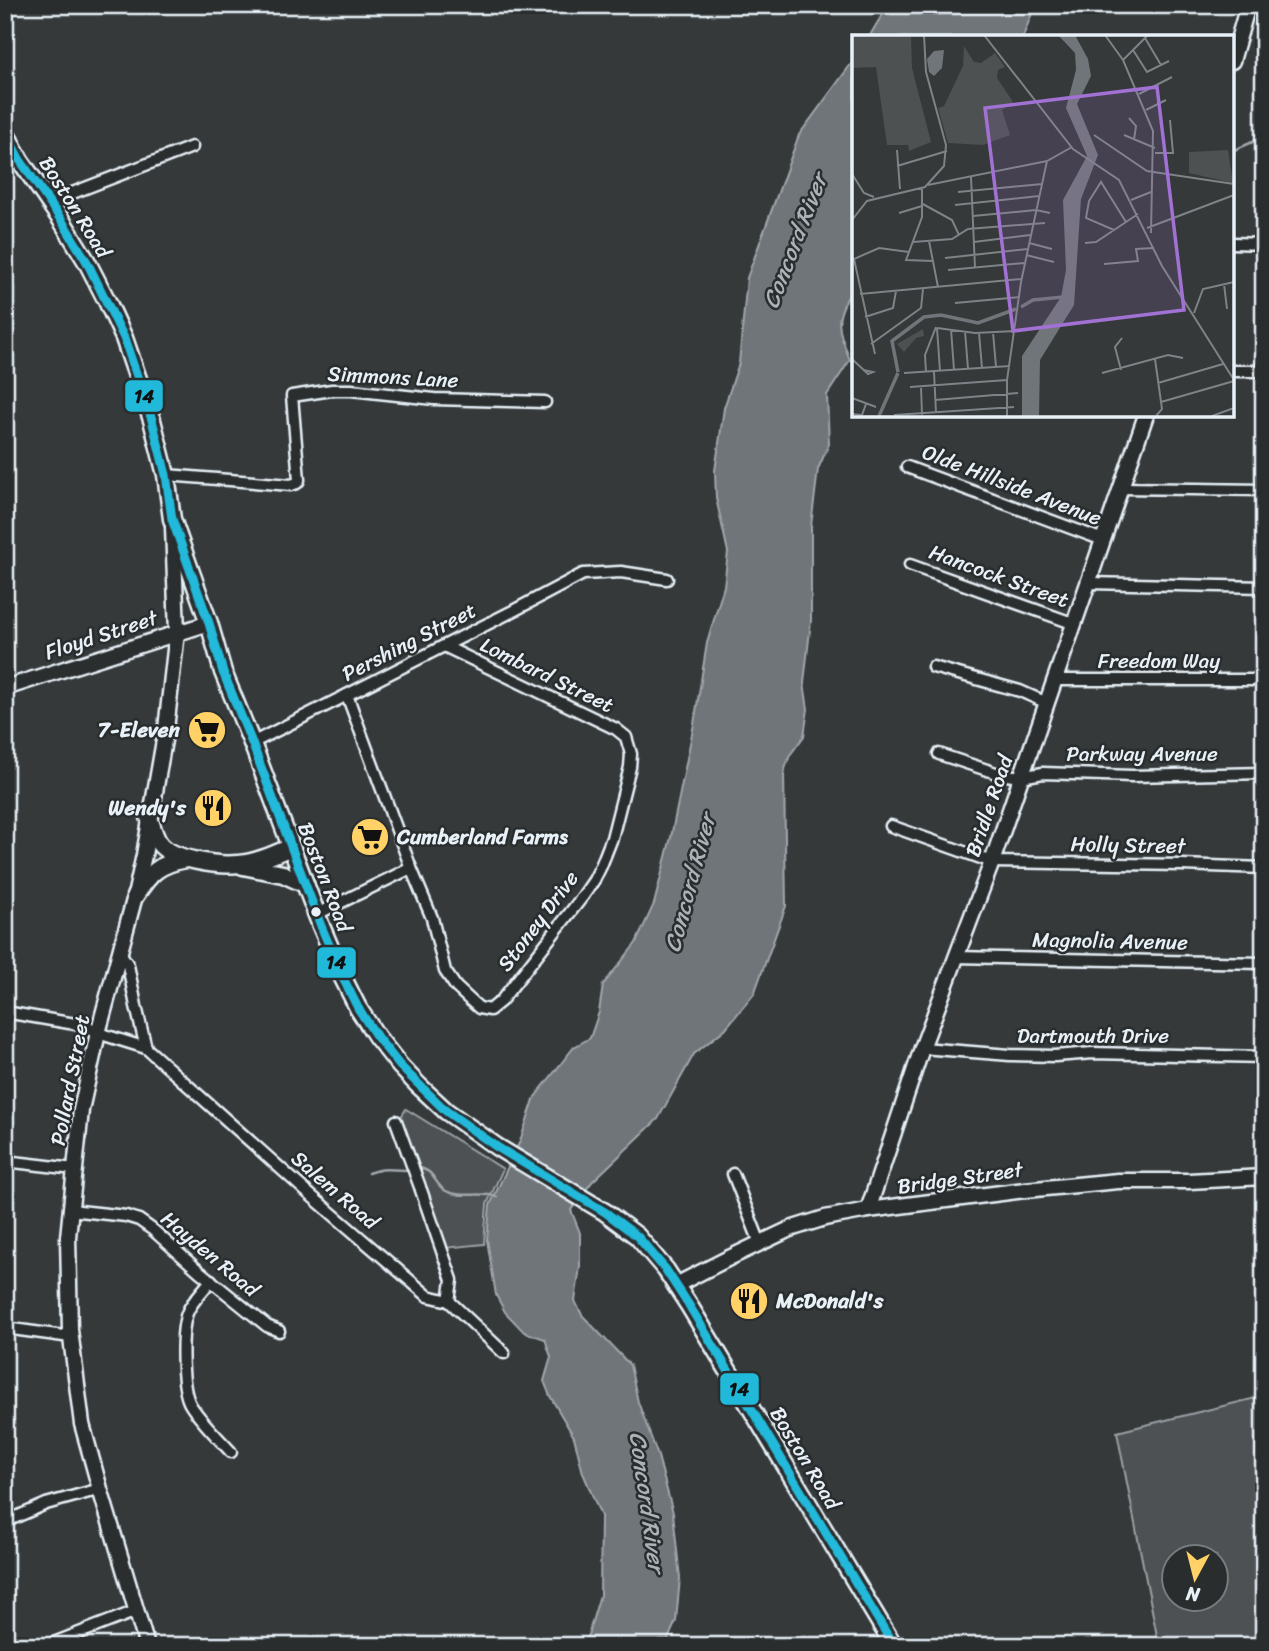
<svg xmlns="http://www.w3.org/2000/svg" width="1269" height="1651" font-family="Sriracha,sans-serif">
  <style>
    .green { fill: #4d5152; stroke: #9aa1a5; stroke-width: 2; fill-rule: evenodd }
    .water { fill: #707579; stroke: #a0a7ac; stroke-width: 2 }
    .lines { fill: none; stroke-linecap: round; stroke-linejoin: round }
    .stream { stroke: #a0a7ac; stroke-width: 2.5 }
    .street-casing { stroke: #e8f1f8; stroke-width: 15 }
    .secondary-casing { stroke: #e8f1f8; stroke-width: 19 }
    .primary-casing { stroke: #e8f1f8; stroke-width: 21 }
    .street { stroke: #2a2d2e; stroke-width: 10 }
    .secondary { stroke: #2a2d2e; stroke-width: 14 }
    .primary { stroke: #2a2d2e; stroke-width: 16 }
    .bus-1-casing { stroke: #2a2d2e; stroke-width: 14 }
    .bus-1 { stroke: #20b9da; stroke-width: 9 }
    .bus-dot { fill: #e8f1f8; stroke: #2a2d2e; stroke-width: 2.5 }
    .labels { text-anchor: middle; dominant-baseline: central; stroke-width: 5; stroke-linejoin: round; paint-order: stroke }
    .street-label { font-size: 21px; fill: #e8f1f8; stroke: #2a2d2e }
    .poi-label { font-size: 21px; font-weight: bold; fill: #e8f1f8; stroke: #2a2d2e; text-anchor: end }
    .water-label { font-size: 23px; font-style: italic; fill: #acb3b8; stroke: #2a2d2e }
    .inset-river { fill: none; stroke: #707579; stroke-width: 3.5 }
    .inset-road { fill: none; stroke: #7d8386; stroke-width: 2 }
    .view { fill: #a171d3; fill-opacity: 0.15; stroke: #a171d3; stroke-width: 3.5 }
    .inset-edge { fill: none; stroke: #e8f1f8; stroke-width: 3.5 }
    .line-badge { stroke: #2a2d2e; stroke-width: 2.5 }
    .pale-badge-label { font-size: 19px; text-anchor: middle; font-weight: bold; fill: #111 }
  </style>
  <rect width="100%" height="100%" fill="#35393a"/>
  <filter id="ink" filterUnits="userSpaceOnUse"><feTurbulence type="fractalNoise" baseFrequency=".0143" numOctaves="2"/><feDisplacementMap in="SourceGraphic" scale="14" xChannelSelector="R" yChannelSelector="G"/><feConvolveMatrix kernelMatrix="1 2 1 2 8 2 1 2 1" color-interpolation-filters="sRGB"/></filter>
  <g filter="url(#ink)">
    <g class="green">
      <polygon points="406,1109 503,1169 487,1204 484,1244 445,1248 401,1117"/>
      <path d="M1264,1396V1646H1159L1117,1432ZM1174,1556H1216V1598H1174Z"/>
    </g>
    <g class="water">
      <polygon points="888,5 1035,5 1023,37 869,37"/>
      <path d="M854,60V286C834,320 836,324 850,360L827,395L829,444L818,469L811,526V621L804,683L808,709L804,736L790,755L784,772L786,906L754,994L725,1029L694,1054L658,1119L592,1182L571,1210L580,1233V1267L575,1301L582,1315L630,1365L638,1402L658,1456L673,1513L680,1578L676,1621L665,1646H580L588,1635L600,1595L601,1516L583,1473L574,1437L550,1396L544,1381L551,1357L545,1339L524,1332L505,1312L496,1295L487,1240L490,1205L520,1141L535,1097L574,1047L590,1038L599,1012L603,985L636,943L654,904L671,837L694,724L707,643L724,586L728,552L716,498L715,471L724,408L739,363L747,278L799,135Z"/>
    </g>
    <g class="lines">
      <g class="stream">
        <polyline points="1232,151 1264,137"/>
        <path d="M420,1168C423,1169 428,1171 430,1173C436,1179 438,1187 446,1191C461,1199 481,1191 497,1197"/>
        <path d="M368,1173C384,1167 389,1170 405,1170"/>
      </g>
      <g class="street-casing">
        <g id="street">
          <polyline points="49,202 192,147"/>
          <polyline points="1232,243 1264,244"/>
          <polyline points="1232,371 1264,371"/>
          <polyline points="907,467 1103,540"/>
          <polyline points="166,475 291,485 297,483 299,480 292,396 332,390 351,390 434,399 545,402"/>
          <polyline points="1121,488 1264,490"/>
          <polyline points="910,565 1075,624"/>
          <polyline points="1089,583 1264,587"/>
          <polyline points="933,667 1020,691 1047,703"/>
          <polyline points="1055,680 1264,680"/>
          <polyline points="347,695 411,868 432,918 445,971 456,987 470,1000 479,1008 490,1010 501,1001 583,896 594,880 601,866 612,838 630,767 631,754 626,737 616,729 444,646"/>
          <polyline points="252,743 513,611 583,574 621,572 667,579"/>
          <polyline points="939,754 999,774 1021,777 1043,773 1132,776 1264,773"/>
          <polyline points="891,826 992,862 1182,865 1264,868"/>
          <polyline points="317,914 411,868"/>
          <polyline points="121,954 128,965 136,1006 146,1048"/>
          <polyline points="955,957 1264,963"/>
          <polyline points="5,1012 87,1026 98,1033 146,1048 308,1193 428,1296 449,1301 504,1353"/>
          <polyline points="922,1048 1010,1055 1055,1056 1093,1053 1264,1057"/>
          <polyline points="396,1121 420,1187"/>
          <polyline points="5,1161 74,1169"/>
          <polyline points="733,1174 760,1243"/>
          <polyline points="421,1190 452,1280 449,1301"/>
          <polyline points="70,1210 126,1216 139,1220 153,1230 199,1271 267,1326 279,1331"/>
          <path d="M211,1280C204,1290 193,1300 188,1311C180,1328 181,1384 189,1402C195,1415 220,1440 231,1452"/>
          <polyline points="5,1328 71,1337"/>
          <polyline points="5,1522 46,1504 100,1489"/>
          <polyline points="46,1646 136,1611"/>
        </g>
      </g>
      <g class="secondary-casing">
        <g id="secondary">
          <polyline points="1232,61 1248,5"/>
          <polyline points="5,688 209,623"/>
          <polyline points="868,1210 922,1048 992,862 1146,415"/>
          <polyline points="676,1285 729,1258 790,1229 825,1218 868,1210 1025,1190 1118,1181 1189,1181 1264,1177"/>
          <polyline points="147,1646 100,1489 82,1424 70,1330 68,1237 81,1110 98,1033 135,896 144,855 166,729 177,632 173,527"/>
        </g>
      </g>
      <g class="primary-casing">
        <g id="primary">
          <polyline points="5,132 20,160 62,221 87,262 107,301 124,338 152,420 166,475 172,519 209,623 223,672 252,743 321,926 343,978 358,1008 377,1037 400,1066 418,1085 446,1111 497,1147 605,1212 637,1236 666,1270 690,1307 894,1646"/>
          <path d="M149,817C152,826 154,836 159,843C171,860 219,866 238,864C256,863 275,854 291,847"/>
          <polyline points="243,866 283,874 305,884"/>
          <path d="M135,896C150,873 158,864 186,859"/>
        </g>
      </g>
      <use href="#street" class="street"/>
      <use href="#secondary" class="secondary"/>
      <use href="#primary" class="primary"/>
      <g class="bus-1-casing">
        <polyline id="bus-1" points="5,132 20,160 62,221 87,262 124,338 152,420 166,475 172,519 209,623 223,672 252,743 321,926 343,978 358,1008 377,1037 400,1066 446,1111 497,1147 605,1212 637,1236 666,1270 690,1307 894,1646"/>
      </g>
      <use href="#bus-1" class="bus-1"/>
    </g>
  </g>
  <defs>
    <g id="supermarket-disc" transform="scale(2.0125)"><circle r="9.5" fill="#ffd166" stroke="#2a2d2e"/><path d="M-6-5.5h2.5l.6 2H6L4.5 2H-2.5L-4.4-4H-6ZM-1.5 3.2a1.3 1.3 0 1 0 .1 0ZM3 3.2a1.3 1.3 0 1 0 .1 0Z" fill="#111"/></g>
    <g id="restaurant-disc" transform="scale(2.0125)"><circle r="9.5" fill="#ffd166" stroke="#2a2d2e"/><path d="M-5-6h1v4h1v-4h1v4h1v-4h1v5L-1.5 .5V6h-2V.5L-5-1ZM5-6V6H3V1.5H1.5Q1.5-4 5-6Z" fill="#111"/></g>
  </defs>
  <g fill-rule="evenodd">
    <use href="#supermarket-disc" x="207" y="730"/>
    <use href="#restaurant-disc" x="213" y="808"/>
    <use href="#supermarket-disc" x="370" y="837"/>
    <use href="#restaurant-disc" x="749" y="1301"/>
  </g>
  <circle class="bus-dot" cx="316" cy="912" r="6"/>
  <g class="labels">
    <g class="street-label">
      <text transform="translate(75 207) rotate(58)">Boston Road</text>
      <text transform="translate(393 377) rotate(3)">Simmons Lane</text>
      <text transform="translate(1012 485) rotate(21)">Olde Hillside Avenue</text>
      <text transform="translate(999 576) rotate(20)">Hancock Street</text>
      <text transform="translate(101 635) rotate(-18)">Floyd Street</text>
      <text transform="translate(409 642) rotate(-27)">Pershing Street</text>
      <text x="1159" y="661">Freedom Way</text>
      <text transform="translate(547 675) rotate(26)">Lombard Street</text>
      <text x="1142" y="754">Parkway Avenue</text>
      <text transform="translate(989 806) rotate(-71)">Bridle Road</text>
      <text transform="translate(1128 845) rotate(1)">Holly Street</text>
      <text transform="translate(325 877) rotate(69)">Boston Road</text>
      <text transform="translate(538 921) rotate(-53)">Stoney Drive</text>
      <text transform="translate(1110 941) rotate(1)">Magnolia Avenue</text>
      <text x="1093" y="1036">Dartmouth Drive</text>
      <text transform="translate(70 1080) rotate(-79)">Pollard Street</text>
      <text transform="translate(960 1178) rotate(-8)">Bridge Street</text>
      <text transform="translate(335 1190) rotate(41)">Salem Road</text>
      <text transform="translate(210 1254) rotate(40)">Hayden Road</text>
      <text transform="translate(805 1458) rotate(59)">Boston Road</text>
    </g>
    <g class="poi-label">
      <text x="180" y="730">7-Eleven</text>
      <text x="186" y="808">Wendy's</text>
      <text x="397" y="837" text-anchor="start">Cumberland Farms</text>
      <text x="776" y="1301" text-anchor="start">McDonald's</text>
    </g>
    <g class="water-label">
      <text transform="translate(795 241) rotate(-69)">Concord River</text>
      <text transform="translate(690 883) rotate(-75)">Concord River</text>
      <text transform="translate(647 1502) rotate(82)">Concord River</text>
    </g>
  </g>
  <g transform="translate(852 35)">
    <rect width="382" height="382" fill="#35393a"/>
    <path d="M143,18L153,32L146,35L145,43L161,67L150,75L156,98L113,25L129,28Z" fill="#4d5152"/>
    <path d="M376,115L381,148L337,138V117Z" fill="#4d5152"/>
    <path d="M0,0H59L60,33L79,107L57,116L56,110H35L24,32L0,33ZM112,11L148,69L158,100L131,110L96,108L86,73L92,71L111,31ZM71,294L72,301L64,303L52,317L45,309Z" fill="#4d5152"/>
    <path d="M206,0H223L236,24L239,41L225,69L246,120L229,164L222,270L188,325L187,381H170V321L209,262L214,235L211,165L235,121L214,73L224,35L223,18ZM92,15L90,33L82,41L77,37L75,24L82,16Z" fill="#707579"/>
    <path class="inset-river" d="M169,272L181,265L211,262M46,337L40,306L72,282L89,280L126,288L164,274M27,381L46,338"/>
    <path class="inset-road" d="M132,0L221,114L267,145L310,231L382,345M253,0L271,25M296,0L271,25L301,96L299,198M293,3L309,30M281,15L295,37L317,26M287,59L320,42M294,75L314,65M277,83L284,91L282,105M242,100L295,136L382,149M272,100L303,113M45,115L48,154M303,118H321L318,85M45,131L95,116M0,139L12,158L22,162M119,142L123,233M76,150L195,126L220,112M70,153V182L54,225L81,226M106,157L190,149M279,165L299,157M69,168L100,185L107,200M103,170L187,161M47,178L70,171M121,181L184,175L198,178M0,185L15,166L73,152L92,131L94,110L74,37L72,0M295,193L382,160M262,195L234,183L237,166L249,147L274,187M77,206L86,252M61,207L100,204L116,194L193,188M122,207L178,200M177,208L200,214M233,208L244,207L286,179M174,220L202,227M93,223L176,214M252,229L286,226L284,214L302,213M96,235L172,228M372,249L375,274M8,259L169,244M103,268L168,262M342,278L351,254L382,247M13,282L41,273L44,256M85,293L123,298L163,296M85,293L88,336M99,294L102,335M113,296L116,334M141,297L144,332M127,298L130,333M19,309L69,273L71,254M23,319L2,224L27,213L57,217M0,324L16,339L21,337L12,335M303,324L310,374L304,381M269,335L263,312L270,303M74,337L73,320L84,292M82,337L84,378M52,338L158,331M250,338L316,320L331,323M306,348L371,329M69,351L70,380M58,352L155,345M0,363L24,372M83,365L166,358M309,367L382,346M0,379L10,380L14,369M42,380L162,372M155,381V345L169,247L195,126M360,381L382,373"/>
    <path class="view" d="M305,52L332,275L161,296L133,73Z"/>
    <rect width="382" height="382" class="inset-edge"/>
  </g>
  <g class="line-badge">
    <rect x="124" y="379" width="40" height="34" rx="7" fill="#20b9da"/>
    <rect x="316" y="946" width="41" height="33" rx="7" fill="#20b9da"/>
    <rect x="719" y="1372" width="41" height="34" rx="7" fill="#20b9da"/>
  </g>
  <g class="pale-badge-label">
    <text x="144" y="403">14</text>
    <text x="336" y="969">14</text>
    <text x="739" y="1396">14</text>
  </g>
  <rect width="1269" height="1651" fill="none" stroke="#2a2d2e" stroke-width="28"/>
  <rect x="14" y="14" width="1241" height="1623" fill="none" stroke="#e8f1f8" stroke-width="2.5" filter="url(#ink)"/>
  <g transform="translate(1195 1578) rotate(187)"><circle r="33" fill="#2a2d2e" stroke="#767b7f" stroke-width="2"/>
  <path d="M0-5L12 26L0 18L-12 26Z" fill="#ffd166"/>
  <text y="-10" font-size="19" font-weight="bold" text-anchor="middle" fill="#e8f1f8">N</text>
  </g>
</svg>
